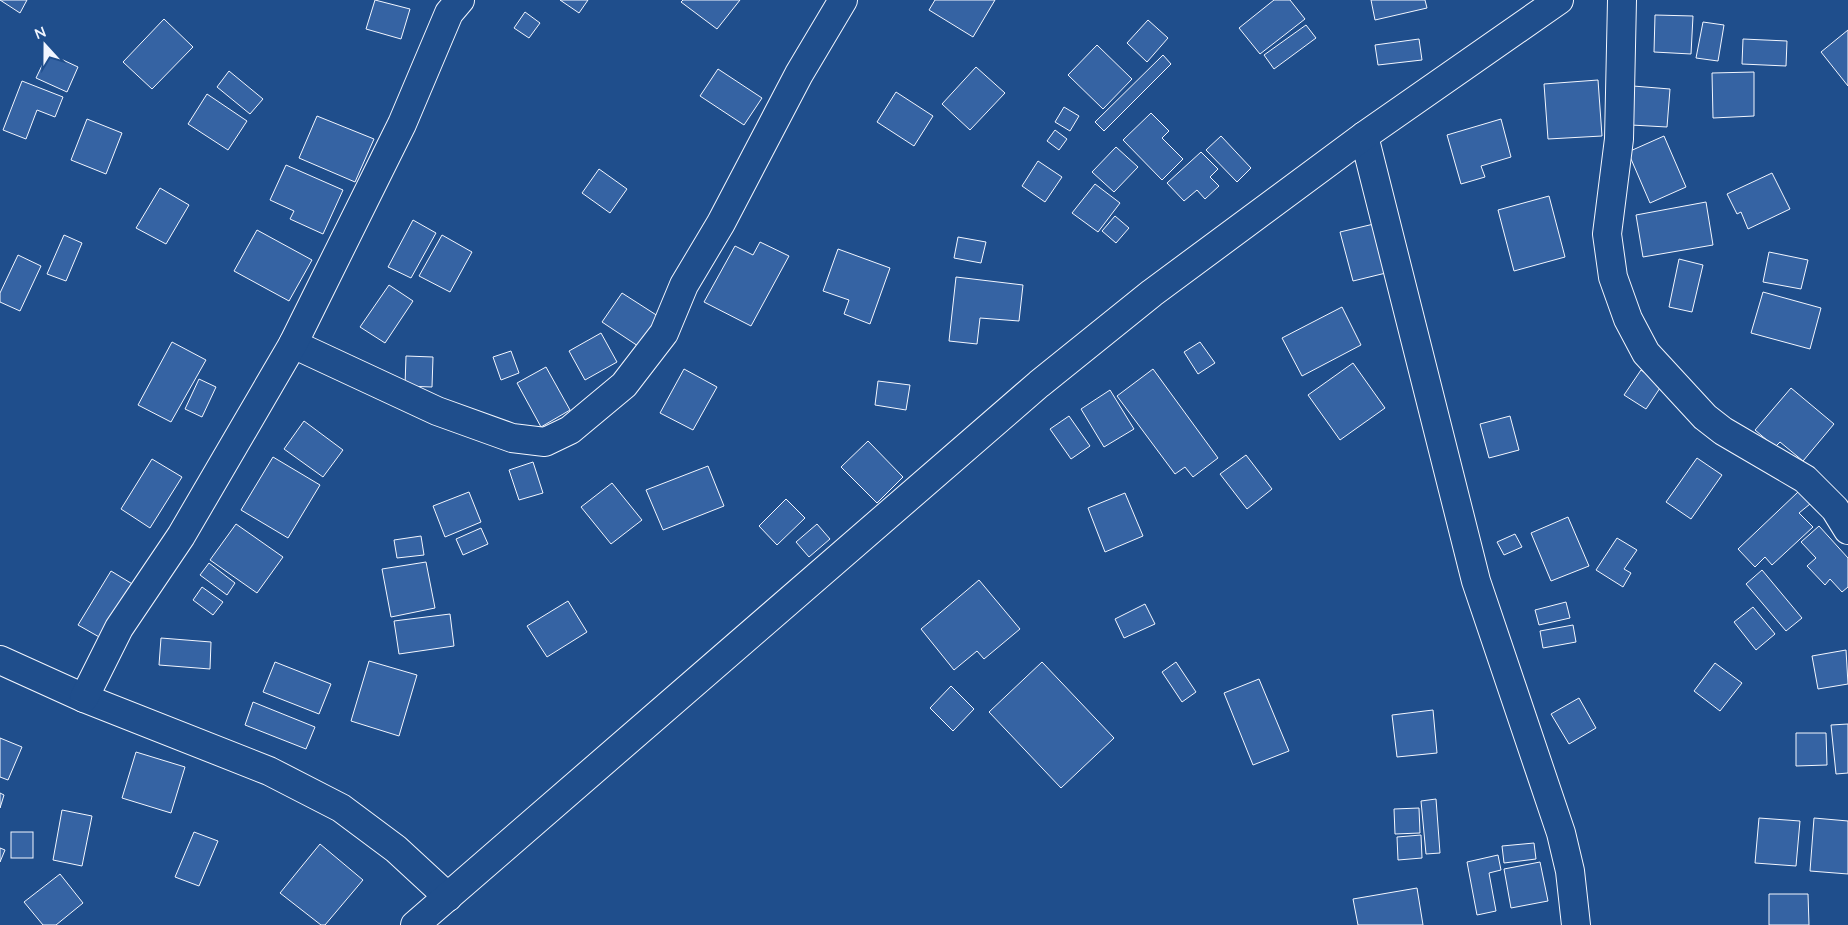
<svg xmlns="http://www.w3.org/2000/svg" width="1848" height="925" font-family="Lato,sans-serif">
  <style>
    .building { fill: #3563a3; stroke: #f2f6ff }
    .lines { fill: none; stroke-linecap: round; stroke-linejoin: round }
    .minor-casing { stroke: #f2f6ff; stroke-width: 30 }
    .minor { stroke: #1f4e8c; stroke-width: 28 }
  </style>
  <rect width="100%" height="100%" fill="#1f4e8c"/>
  <g class="building">
    <polygon points="0,0 27,0 20,13"/>
    <polygon points="375,0 410,9 401,39 366,29"/>
    <polygon points="560,0 588,0 579,13"/>
    <polygon points="683,0 740,0 717,29 681,2"/>
    <polygon points="935,0 995,0 973,37 929,10"/>
    <polygon points="1274,0 1290,0 1305,19 1260,54 1239,28"/>
    <polygon points="1371,0 1425,0 1427,8 1375,20"/>
    <polygon points="525,12 540,23 529,38 514,28"/>
    <polygon points="1655,15 1693,16 1691,54 1654,52"/>
    <polygon points="164,19 193,47 152,89 123,62"/>
    <polygon points="1148,20 1168,38 1147,62 1127,43"/>
    <polygon points="1703,22 1724,25 1718,61 1696,58"/>
    <polygon points="1306,25 1316,38 1274,69 1264,55"/>
    <polygon points="1848,30 1848,86 1821,52"/>
    <polygon points="1419,39 1422,60 1378,65 1375,45"/>
    <polygon points="1743,39 1787,41 1786,66 1742,64"/>
    <polygon points="1097,45 1132,79 1103,109 1068,75"/>
    <polygon points="48,53 78,67 67,92 36,78"/>
    <polygon points="1163,55 1171,64 1104,131 1095,122"/>
    <polygon points="976,67 1005,93 970,130 942,104"/>
    <polygon points="718,69 762,98 744,125 700,96"/>
    <polygon points="229,71 263,99 250,114 217,87"/>
    <polygon points="1754,72 1754,116 1713,118 1712,73"/>
    <polygon points="1598,80 1602,136 1548,139 1544,84"/>
    <polygon points="22,81 63,97 55,117 37,110 26,139 3,130"/>
    <polygon points="1633,86 1670,89 1667,127 1631,125"/>
    <polygon points="896,92 933,116 914,146 877,122"/>
    <polygon points="207,94 247,121 228,150 188,124"/>
    <polygon points="1064,107 1079,116 1070,131 1055,122"/>
    <polygon points="1151,113 1169,131 1162,138 1183,159 1162,180 1123,140"/>
    <polygon points="317,116 374,139 355,182 299,158"/>
    <polygon points="87,119 122,133 106,174 71,160"/>
    <polygon points="1501,119 1511,157 1481,166 1485,177 1461,184 1447,135"/>
    <polygon points="1055,130 1067,139 1059,150 1047,141"/>
    <polygon points="1221,136 1251,168 1237,182 1206,150"/>
    <polygon points="1664,136 1686,187 1650,203 1628,152"/>
    <polygon points="1116,147 1138,167 1114,192 1092,172"/>
    <polygon points="1201,152 1218,169 1210,177 1219,186 1205,199 1197,190 1184,201 1167,183"/>
    <polygon points="1038,161 1062,177 1045,202 1022,186"/>
    <polygon points="286,165 343,190 323,234 290,219 294,211 270,200"/>
    <polygon points="599,169 627,189 610,213 582,193"/>
    <polygon points="1772,173 1790,209 1748,229 1741,212 1737,214 1727,194"/>
    <polygon points="1095,184 1120,203 1098,232 1072,213"/>
    <polygon points="160,188 189,205 166,244 136,228"/>
    <polygon points="1549,196 1565,257 1514,271 1498,210"/>
    <polygon points="1706,202 1713,245 1643,257 1636,215"/>
    <polygon points="1115,216 1129,228 1116,243 1102,231"/>
    <polygon points="413,220 436,233 411,278 388,267"/>
    <polygon points="1378,223 1390,272 1353,281 1340,232"/>
    <polygon points="257,230 312,260 289,301 234,271"/>
    <polygon points="64,235 82,243 66,281 47,274"/>
    <polygon points="442,235 472,252 450,292 419,276"/>
    <polygon points="958,237 986,242 981,263 954,258"/>
    <polygon points="760,242 789,256 751,326 704,302 735,246 753,255"/>
    <polygon points="838,249 890,268 870,324 844,314 849,300 823,291"/>
    <polygon points="1769,252 1808,260 1801,289 1763,282"/>
    <polygon points="18,255 41,266 20,311 0,302 0,293"/>
    <polygon points="1679,259 1703,265 1692,312 1669,307"/>
    <polygon points="956,277 1023,285 1019,321 980,318 977,344 949,341"/>
    <polygon points="389,285 413,301 385,343 360,327"/>
    <polygon points="1763,292 1821,308 1810,349 1751,333"/>
    <polygon points="622,293 661,318 641,348 602,322"/>
    <polygon points="1342,307 1361,345 1302,376 1282,338"/>
    <polygon points="601,333 617,362 585,380 569,351"/>
    <polygon points="172,342 206,360 171,422 138,405"/>
    <polygon points="1200,342 1215,363 1198,374 1184,352"/>
    <polygon points="511,351 519,373 501,380 493,357"/>
    <polygon points="406,356 433,357 432,387 405,386"/>
    <polygon points="1353,363 1385,408 1340,440 1308,395"/>
    <polygon points="546,367 570,410 541,427 517,383"/>
    <polygon points="684,369 717,387 693,430 660,413"/>
    <polygon points="1153,369 1218,458 1193,477 1185,467 1175,474 1117,396"/>
    <polygon points="1641,370 1662,385 1646,409 1624,395"/>
    <polygon points="199,379 216,387 202,417 185,409"/>
    <polygon points="878,381 910,385 906,410 875,405"/>
    <polygon points="1791,388 1834,424 1803,461 1780,442 1775,447 1755,430"/>
    <polygon points="1110,390 1134,429 1104,447 1081,409"/>
    <polygon points="1069,416 1090,446 1071,459 1050,429"/>
    <polygon points="1510,416 1519,450 1489,458 1480,424"/>
    <polygon points="304,421 343,450 323,477 284,449"/>
    <polygon points="868,441 903,477 877,503 841,467"/>
    <polygon points="1246,455 1272,489 1247,509 1220,474"/>
    <polygon points="273,457 320,485 288,538 241,510"/>
    <polygon points="1697,458 1722,475 1691,519 1666,502"/>
    <polygon points="152,459 182,477 150,528 121,509"/>
    <polygon points="533,462 543,493 519,500 509,470"/>
    <polygon points="708,466 724,506 663,530 646,490"/>
    <polygon points="612,483 642,520 611,544 581,507"/>
    <polygon points="469,492 481,522 445,537 433,506"/>
    <polygon points="1798,492 1810,504 1799,513 1813,527 1772,565 1765,557 1755,567 1738,549"/>
    <polygon points="1125,493 1143,536 1105,552 1088,508"/>
    <polygon points="786,499 805,518 777,545 759,526"/>
    <polygon points="1568,517 1589,566 1551,581 1531,533"/>
    <polygon points="236,524 283,557 257,593 210,560"/>
    <polygon points="817,524 830,539 809,557 796,542"/>
    <polygon points="1819,526 1848,558 1848,587 1842,592 1830,579 1825,585 1807,566 1816,558 1801,542"/>
    <polygon points="481,528 488,544 463,555 456,539"/>
    <polygon points="1515,534 1522,547 1504,555 1497,542"/>
    <polygon points="421,536 424,555 397,558 394,540"/>
    <polygon points="1617,538 1637,550 1624,569 1631,573 1623,587 1596,570"/>
    <polygon points="426,562 435,608 391,617 382,569"/>
    <polygon points="209,563 235,583 227,595 200,575"/>
    <polygon points="1762,570 1802,618 1786,631 1746,584"/>
    <polygon points="111,571 134,585 101,638 78,625"/>
    <polygon points="979,580 1020,629 984,659 977,651 954,670 921,629"/>
    <polygon points="202,587 223,602 213,615 193,600"/>
    <polygon points="568,601 587,632 547,657 527,626"/>
    <polygon points="1566,602 1570,618 1539,625 1535,610"/>
    <polygon points="1145,604 1155,624 1124,638 1115,619"/>
    <polygon points="1753,607 1775,634 1756,650 1734,622"/>
    <polygon points="450,614 454,646 399,654 394,621"/>
    <polygon points="1573,625 1576,642 1543,648 1540,631"/>
    <polygon points="161,638 211,642 210,669 159,665"/>
    <polygon points="1846,650 1848,684 1818,689 1812,656"/>
    <polygon points="369,661 417,675 399,736 351,721"/>
    <polygon points="275,662 331,684 319,714 263,692"/>
    <polygon points="1042,662 1114,738 1061,788 989,712"/>
    <polygon points="1176,662 1196,692 1182,702 1162,672"/>
    <polygon points="1715,663 1742,683 1720,711 1694,691"/>
    <polygon points="1259,679 1289,751 1253,765 1224,693"/>
    <polygon points="951,686 974,709 953,731 930,708"/>
    <polygon points="1579,698 1596,728 1569,744 1551,714"/>
    <polygon points="253,702 315,727 306,749 245,725"/>
    <polygon points="1433,710 1437,753 1397,757 1392,715"/>
    <polygon points="1848,724 1848,773 1836,774 1831,725"/>
    <polygon points="1796,733 1826,733 1827,765 1796,766"/>
    <polygon points="0,738 22,747 8,780 0,777"/>
    <polygon points="136,752 185,767 171,813 122,798"/>
    <polygon points="0,793 4,795 0,808"/>
    <polygon points="1436,799 1440,853 1426,854 1421,801"/>
    <polygon points="1419,808 1420,833 1395,834 1394,809"/>
    <polygon points="62,810 92,816 82,866 53,860"/>
    <polygon points="1759,818 1800,821 1796,866 1755,863"/>
    <polygon points="1814,818 1848,821 1848,874 1810,871"/>
    <rect x="11" y="832" width="22" height="26"/>
    <polygon points="194,832 218,841 199,886 175,877"/>
    <polygon points="1421,835 1422,858 1398,860 1397,837"/>
    <polygon points="1534,843 1536,859 1504,863 1502,846"/>
    <polygon points="320,844 363,880 325,925 321,925 280,893"/>
    <polygon points="0,848 5,850 0,862"/>
    <polygon points="1498,855 1501,870 1489,873 1496,911 1477,915 1467,862"/>
    <polygon points="1540,862 1548,901 1511,908 1504,869"/>
    <polygon points="60,874 83,903 56,925 43,925 24,902"/>
    <polygon points="1417,888 1423,925 1358,925 1353,899"/>
    <polygon points="1769,894 1808,894 1809,925 1769,925"/>
  </g>
  <g class="lines">
    <g class="minor-casing">
      <g id="minor">
        <polyline points="1622,0 1619,139 1607,234 1613,277 1628,319 1646,353 1705,417 1723,431 1805,479 1835,509 1848,530"/>
        <polyline points="1364,136 1476,581 1561,833 1570,871 1576,925"/>
        <polyline points="293,344 437,411 512,438 545,442 570,430 624,385 664,333 684,285 721,223 799,74 843,0"/>
        <polyline points="0,660 84,698 269,771 341,808 396,849 448,897"/>
        <polyline points="84,698 119,628 181,536 293,344 402,124 449,13 460,0"/>
        <polyline points="415,925 1039,384 1152,293 1364,136 1559,0"/>
      </g>
    </g>
    <use href="#minor" class="minor"/>
  </g>
  <g transform="translate(45 45) rotate(339)" stroke="#1f4e8c" stroke-width="4" paint-order="stroke">
  <path d="M0-4L9 19L0 12L-9 19Z" fill="#f2f6ff"/>
  <text y="-8" font-size="14" font-weight="bold" text-anchor="middle" fill="#f2f6ff">N</text>
  </g>
</svg>
